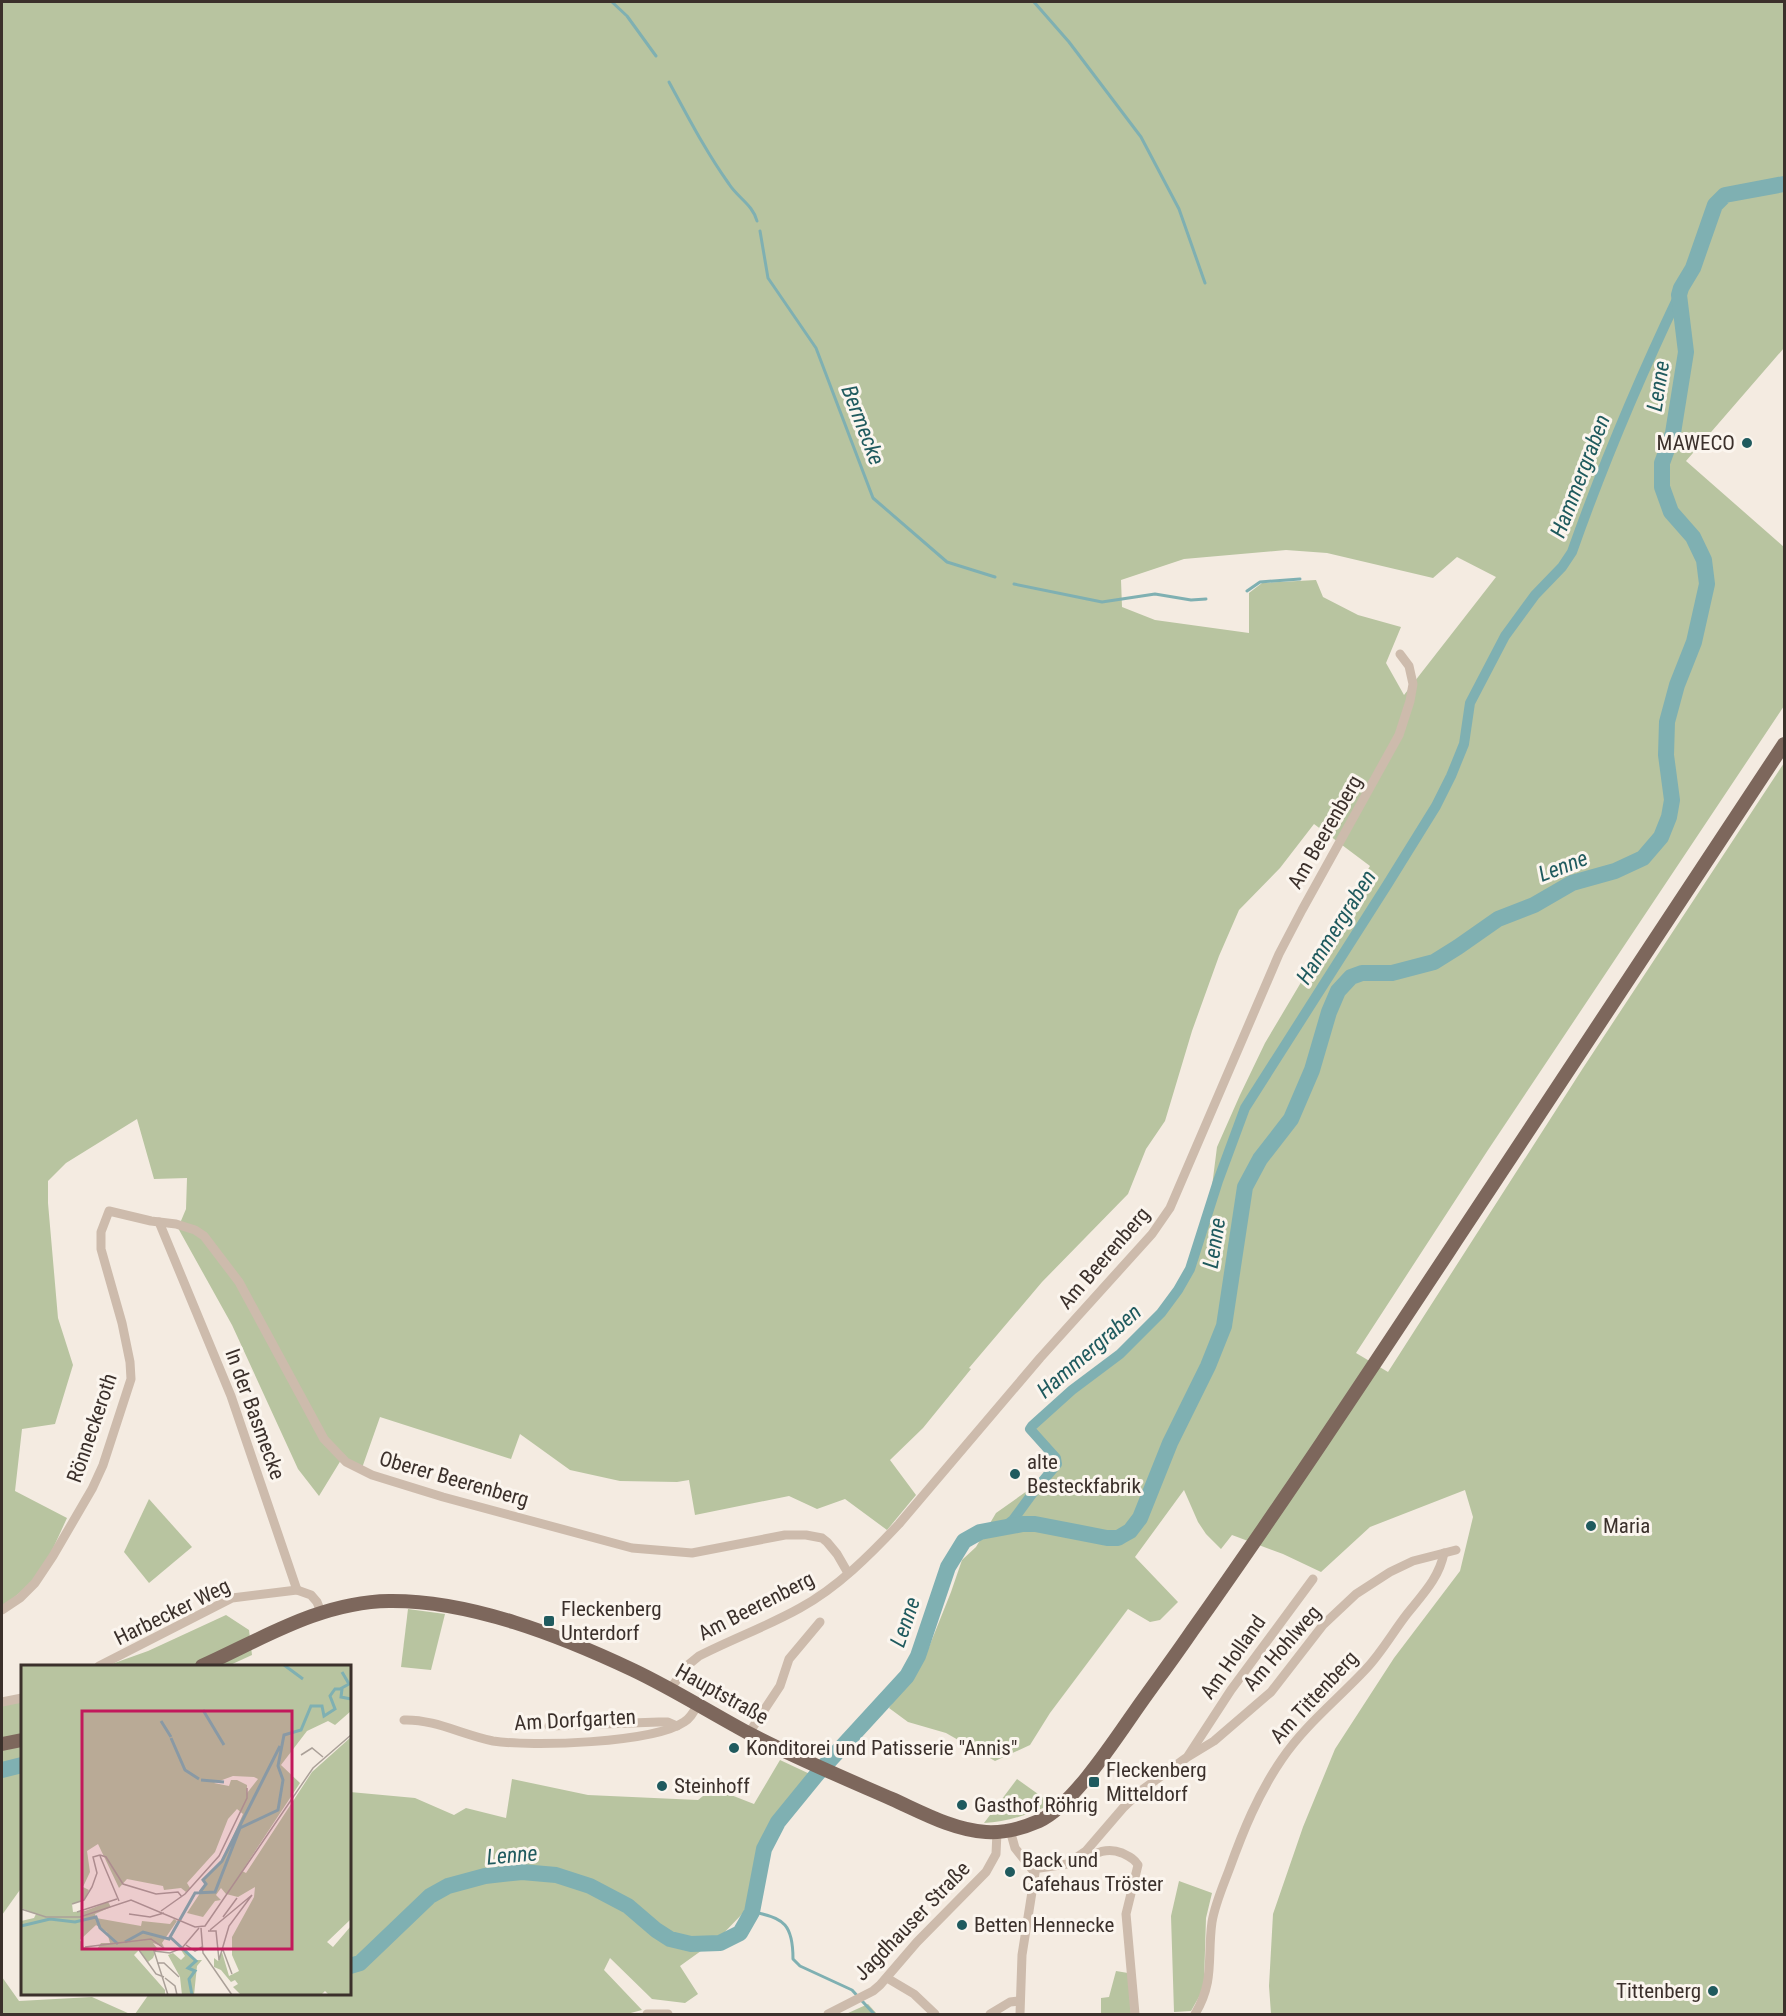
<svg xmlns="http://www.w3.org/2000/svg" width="1786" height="2016" font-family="'Roboto Condensed',sans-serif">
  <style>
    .green { fill: #b8c4a0; fill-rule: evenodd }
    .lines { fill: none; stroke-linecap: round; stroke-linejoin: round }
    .stream { stroke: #7fb0b2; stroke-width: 3 }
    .canal { stroke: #7fb0b2; stroke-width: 10 }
    .river { stroke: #7fb0b2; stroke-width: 16 }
    .minor { stroke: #cdbbac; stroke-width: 9 }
    .primary { stroke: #7d675c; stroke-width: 14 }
    .poi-dot { fill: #1f5a5e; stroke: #fbf5ee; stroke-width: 2 }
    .labels { text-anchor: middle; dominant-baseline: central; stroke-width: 6; stroke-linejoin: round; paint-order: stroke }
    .poi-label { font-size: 21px; fill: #3b302b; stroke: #fbf5ee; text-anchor: start }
    .street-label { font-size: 21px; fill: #3b302b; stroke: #fbf5ee }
    .water-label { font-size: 22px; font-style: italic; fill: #1f5a5e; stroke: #fbf5ee }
    .inset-river { fill: none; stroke: #7fb0b2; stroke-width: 3 }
    .inset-road { fill: none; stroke: #aaa098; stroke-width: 1.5 }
    .view { fill: #c2185b; fill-opacity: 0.15; stroke: #c2185b; stroke-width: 3 }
    .inset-edge { fill: none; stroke: #3b302b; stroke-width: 3 }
  </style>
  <rect width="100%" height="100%" fill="#f4ebe1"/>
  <g class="green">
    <path d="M2,2H1784V348L1686,461L1784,547V706L1488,1150L1356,1353L1388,1372L1583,1068L1784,763V2014H1271L1269,1986L1273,1914L1303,1827L1335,1749L1394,1658L1460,1571L1473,1517L1465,1490L1370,1527L1321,1572L1283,1554L1232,1535L1221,1549L1206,1534L1198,1522L1184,1490L1135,1557L1178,1602L1160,1620L1150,1622L1128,1609L1050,1713L1030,1745L995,1761L946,1733L908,1722L889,1708L929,1647L951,1592L962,1560L976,1547L996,1513L1044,1479L1056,1467V1458L1030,1429L1072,1390L1120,1354L1161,1313L1178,1290L1190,1269L1210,1202L1217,1147L1240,1095L1265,1043L1370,866L1314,824L1280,868L1239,910L1219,956L1192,1031L1165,1121L1146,1149L1128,1194L1042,1282L969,1368L971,1369L923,1428L890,1460L916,1495L887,1530L845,1499L817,1509L789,1496L695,1515L689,1480L677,1482L620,1481L570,1470L520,1434L511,1459L380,1417L362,1468L341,1460L319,1496L298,1469L232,1325L178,1228L186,1209L187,1178L154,1179L137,1119L66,1163L48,1181V1203L58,1318L73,1365L55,1424L22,1429L15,1491L67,1518L50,1555L32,1582L2,1608ZM1286,550L1327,553L1433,578L1457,557L1496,577L1404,695L1386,663L1401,627L1358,615L1323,597L1316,580L1262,583L1249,593V633L1155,620L1122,607L1121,580L1184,559Z"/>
    <polygon points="149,1499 192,1547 149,1583 124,1552"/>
    <polygon points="408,1609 445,1614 431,1670 401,1667"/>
    <polygon points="226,1615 249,1630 252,1655 228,1666 106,1666 148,1651"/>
    <polygon points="22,1696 22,1887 2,1915 2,1698"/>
    <polygon points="780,1760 812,1775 775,1817 759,1848 745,1911 719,1938 680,1966 698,1994 685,2003 652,1999 610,1958 604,1970 642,2010 627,2014 135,2014 149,1994 350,1994 350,1792 415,1798 454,1815 466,1808 506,1818 512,1779 588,1795 698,1800 713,1788 754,1804"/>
    <path d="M1017,1779L1052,1804C1030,1814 1008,1822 984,1823Z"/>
    <polygon points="1179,1881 1212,1893 1206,1918 1204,1982 1200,1995 1191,2011 1174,2012 1171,1916"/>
    <polygon points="1116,1971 1128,1973 1131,2014 1101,2014 1101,1998 1109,1997"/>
    <polygon points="2,1977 19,2001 92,1997 130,2014 2,2014"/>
    <polygon points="868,2004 877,2014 846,2014"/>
  </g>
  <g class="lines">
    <g class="stream">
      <polyline points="612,2 627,16 656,56"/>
      <polyline points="1034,2 1069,42 1141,137 1179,209 1205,283"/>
      <path d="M669,82C688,117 706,152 729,184C738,198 753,205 757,221"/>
      <polyline points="760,231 768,278 816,348 873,498 947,562 995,577"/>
      <polyline points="1014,584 1102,602 1155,594 1191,600 1206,599"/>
      <polyline points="1247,591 1260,582 1300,579"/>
      <path d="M752,1912C785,1917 793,1926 793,1959L800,1966L852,1990L874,2014"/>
    </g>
    <path class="canal" d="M1003,1528L1013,1520L1032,1494L1057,1464L1056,1458L1030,1429L1032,1426L1072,1390L1120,1354L1161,1313L1178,1290L1190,1269L1218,1181L1245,1108L1387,885L1436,806L1451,776L1464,744L1470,703L1505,636L1535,595L1562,567L1572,552C1603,464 1639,379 1679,295"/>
    <g class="river">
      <polyline points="2,1770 22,1765"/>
      <polyline points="350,1966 360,1963 430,1896 448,1886 485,1876 522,1872 556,1875 590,1886 628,1906 656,1930 670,1939 691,1944 720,1943 740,1933 752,1912 764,1849 778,1822 818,1773 907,1676 918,1656 948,1567 964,1541 980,1532 1023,1524 1035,1524 1107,1538 1118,1538 1123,1535 1130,1531 1140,1518 1170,1443 1208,1366 1224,1326 1245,1187 1260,1159 1291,1119 1312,1070 1329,1012 1338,991 1351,977 1362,973 1392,973 1434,962 1458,947 1498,919 1534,905 1572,883 1615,871 1643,858 1661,837 1669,817 1672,800 1666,755 1667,722 1677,685 1694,642 1707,584 1704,560 1693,537 1671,512 1662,487 1662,463 1673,433 1686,352 1679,295 1681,288 1693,268 1715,205 1725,195 1784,184"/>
    </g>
    <g class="minor">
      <polyline points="159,1222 231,1396 297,1590"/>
      <polyline points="2,1610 20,1598 35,1583 53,1556 92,1489 103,1465 131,1379 130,1362 122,1323 101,1249 101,1232 109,1211 151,1221 176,1224 195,1230 204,1236 239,1282 324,1439 346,1462 372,1475 443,1497 632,1548 692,1553 785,1535 806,1535 822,1538 827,1542 837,1554 848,1573"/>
      <polyline points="99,1666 232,1598 297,1590 311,1595 317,1602 321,1612"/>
      <path d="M670,1689L688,1665L699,1656C732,1639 768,1626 800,1608C837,1588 870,1555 899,1524L1040,1358L1152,1234L1170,1208L1279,954L1302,910L1399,735L1410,701L1413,684L1409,666L1400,654"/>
      <polyline points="2,1702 22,1698"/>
      <path d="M404,1720C434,1719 463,1735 493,1741C531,1747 653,1743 684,1722C691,1718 694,1711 698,1704"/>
      <polyline points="549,1726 659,1722 668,1722 677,1726"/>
      <polyline points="749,1733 780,1686 789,1659 820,1622"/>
      <polyline points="1188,1756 1231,1690 1313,1579"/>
      <polyline points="1010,1830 1015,1848 1035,1873 1022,1955 1020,2014"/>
      <path d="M1075,1865C1091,1857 1103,1845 1122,1853C1128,1856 1134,1858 1138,1865L1126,1914L1135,2014"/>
      <polyline points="1033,1869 1067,1864 1086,1851 1123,1808 1142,1790 1186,1758 1214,1741 1271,1692 1323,1625 1356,1594 1390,1572 1413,1561 1456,1550"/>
      <polyline points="887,1978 914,1994 935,2014"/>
      <polyline points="647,2014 668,2014"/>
      <polyline points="828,2014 873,1991 880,1985 917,1942 986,1872 996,1854 997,1832"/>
      <polyline points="990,2014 1010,2002 1019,2001"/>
      <path d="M1195,2014C1215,1981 1207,1958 1212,1922C1215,1904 1223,1886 1229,1870C1243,1831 1258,1794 1282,1759C1305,1725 1338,1699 1366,1669C1382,1652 1393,1632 1407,1614C1423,1594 1439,1578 1444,1553"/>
    </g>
    <g class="primary">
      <path d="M202,1666C262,1639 320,1602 389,1601C470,1600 561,1636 633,1670C673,1689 711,1713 750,1734C796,1758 844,1778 892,1799C921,1812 953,1830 986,1832C1004,1833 1023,1828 1039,1821C1073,1806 1118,1735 1140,1704C1157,1680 1175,1656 1192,1631C1297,1483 1396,1331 1496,1180C1593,1034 1688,889 1784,744"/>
      <polyline points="2,1744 22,1740"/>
    </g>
  </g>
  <g class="poi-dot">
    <circle cx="1747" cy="443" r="6"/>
    <circle cx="1015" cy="1474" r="6"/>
    <circle cx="1591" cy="1526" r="6"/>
    <rect x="543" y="1615" width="12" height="12" rx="3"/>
    <circle cx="734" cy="1748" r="6"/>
    <rect x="1088" y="1776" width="12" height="12" rx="3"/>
    <circle cx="662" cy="1786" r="6"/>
    <circle cx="962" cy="1805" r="6"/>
    <circle cx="1010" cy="1872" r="6"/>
    <circle cx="962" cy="1925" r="6"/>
    <circle cx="1713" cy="1991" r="6"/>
  </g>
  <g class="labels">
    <g class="poi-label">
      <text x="1735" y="443" text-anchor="end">MAWECO</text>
      <text x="1027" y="1462">alte<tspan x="1027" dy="24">Besteckfabrik</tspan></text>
      <text x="1603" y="1526">Maria</text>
      <text x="561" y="1609">Fleckenberg<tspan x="561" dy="24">Unterdorf</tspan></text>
      <text x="746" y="1748">Konditorei und Patisserie "Annis"</text>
      <text x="1106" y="1770">Fleckenberg<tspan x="1106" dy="24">Mitteldorf</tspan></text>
      <text x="674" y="1786">Steinhoff</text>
      <text x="974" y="1805">Gasthof Röhrig</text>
      <text x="1022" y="1860">Back und<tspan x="1022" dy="24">Cafehaus Tröster</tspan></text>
      <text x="974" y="1925">Betten Hennecke</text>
      <text x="1701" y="1991" text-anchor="end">Tittenberg</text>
    </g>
    <g class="street-label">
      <text transform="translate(1325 832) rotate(-60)">Am Beerenberg</text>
      <text transform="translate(1104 1258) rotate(-49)">Am Beerenberg</text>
      <text transform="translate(255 1414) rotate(70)">In der Basmecke</text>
      <text transform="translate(92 1428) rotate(-71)">Rönneckeroth</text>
      <text transform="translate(454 1479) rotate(16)">Oberer Beerenberg</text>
      <text transform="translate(756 1606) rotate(-27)">Am Beerenberg</text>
      <text transform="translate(172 1612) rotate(-26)">Harbecker Weg</text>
      <text transform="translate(1282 1648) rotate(-49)">Am Hohlweg</text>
      <text transform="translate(1233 1657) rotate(-55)">Am Holland</text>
      <text transform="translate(722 1694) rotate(29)">Hauptstraße</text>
      <text transform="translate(1314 1697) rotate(-47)">Am Tittenberg</text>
      <text transform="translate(575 1720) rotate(-3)">Am Dorfgarten</text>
      <text transform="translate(912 1921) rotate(-46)">Jagdhauser Straße</text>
    </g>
    <g class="water-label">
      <text transform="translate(1658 386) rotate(-81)">Lenne</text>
      <text transform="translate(863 425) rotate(69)">Bermecke</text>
      <text transform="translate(1580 476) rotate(-69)">Hammergraben</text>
      <text transform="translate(1563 866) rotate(-21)">Lenne</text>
      <text transform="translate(1336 927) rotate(-58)">Hammergraben</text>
      <text transform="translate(1214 1243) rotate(-81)">Lenne</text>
      <text transform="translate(1089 1351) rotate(-41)">Hammergraben</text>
      <text transform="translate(905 1622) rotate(-71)">Lenne</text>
      <text transform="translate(512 1855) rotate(-5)">Lenne</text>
    </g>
  </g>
  <g transform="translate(21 1665)">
    <rect width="330" height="330" fill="#f4ebe1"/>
    <path d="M0,0H330V46L314,60L307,56L286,66L260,100L279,118L221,206L225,208L291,107L330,72V254L306,277L312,282L330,261V330H308L304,326L300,330H220L212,322L217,319L214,315L210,317L200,305L193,302V293L197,296L201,287L208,311L218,306L211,290V272L233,232L234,222L217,232L205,229L200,223L195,230L200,235L194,236L182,252L166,248L185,219L182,215L201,196L222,149L216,144L207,154L194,187L166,218L169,223L165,227L160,223L143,225L142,221L106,214L98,223L77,179L66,186L69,207L62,222L68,225L63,235L51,239L52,247L64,246L87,237L90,242L74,249L75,253L120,261L121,256L149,259L153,254L156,256L141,278L143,282L132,278L136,283L132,293L127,297L118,285L113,290L144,325V330H0V256L13,253L15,249L0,243ZM212,111L233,112L237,114L226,128V120L216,115H210L208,121L193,118ZM75,260L86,267L89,278H80L76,284L63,282L59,275ZM163,283L174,295H181L176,301L173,330H161L159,312L147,290L152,288L160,295L164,291L160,285Z" fill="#b8c4a0" fill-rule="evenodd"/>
    <path class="inset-river" d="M263,0L282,14M319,24L328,19L321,7M182,45L203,80M140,56L150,72M150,73L164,105L178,114M180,115L203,117M179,227L185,219L182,215L201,196L259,81M0,261L29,254L54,257L75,252L79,263L97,279M149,272L175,296L167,303L174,306L168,314L171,330M104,277L122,267L148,274L174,228L194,227L219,163L257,145L262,115L257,101L263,70L280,65L290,41H301L303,51L314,44L309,31L314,24H321L320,32L330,34"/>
    <path class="inset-road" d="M280,90L291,83L302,92M79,190L85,192L102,219L135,229L157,227L161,232M79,191L98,236M51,239L63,235L71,222L76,208L72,192L79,190M0,244L25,252H59L110,235L174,262L184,261L292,103L330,70M140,246L164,229L198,191L226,133V123M56,247L96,234M108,249L129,252L143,248M202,252L216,233M180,263L182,288L211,330M189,265L231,230M187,266H195L198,295L208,261L231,230M165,280L174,286L181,282M64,282L130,274L144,284M118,285L135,309L143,312M202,285L211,309M136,298H143L158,312M144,313L154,321L156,330M147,330L133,286L149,288L161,283L178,263"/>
    <path class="view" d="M61,46H271V284H61Z"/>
    <rect width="330" height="330" class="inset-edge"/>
  </g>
  <rect width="1786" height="2016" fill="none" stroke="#3b302b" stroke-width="6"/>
</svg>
